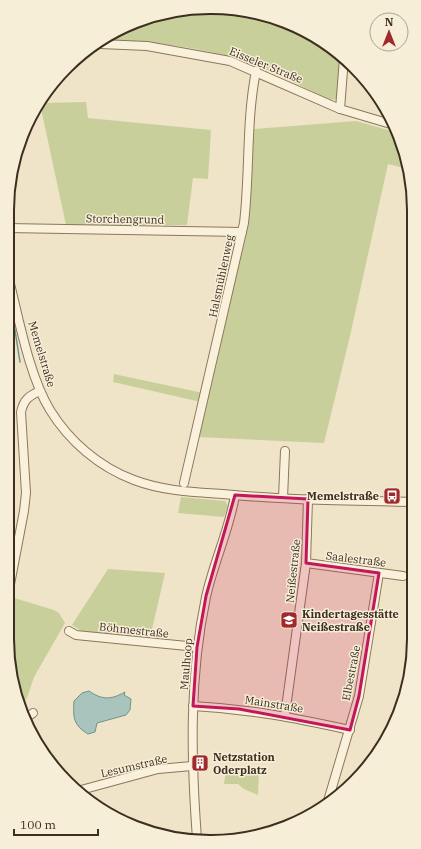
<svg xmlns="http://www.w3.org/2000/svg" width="421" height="849" font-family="'IBM Plex Serif',serif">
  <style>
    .green { fill: #c9cf9b }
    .water { fill: #a9c4bc; stroke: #6f938a }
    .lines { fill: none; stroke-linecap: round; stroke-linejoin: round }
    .stream { stroke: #6f938a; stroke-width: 1.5 }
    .minor-casing { stroke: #8d765c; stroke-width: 10 }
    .minor { stroke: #faf1dc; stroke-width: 8 }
    .marked { fill: #c2185b; fill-opacity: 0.2; stroke: #c2185b; stroke-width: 3; stroke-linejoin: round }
    .labels { text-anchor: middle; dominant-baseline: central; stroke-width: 3; stroke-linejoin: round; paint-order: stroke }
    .street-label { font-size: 11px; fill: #3d2e20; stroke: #f7eed8 }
    .poi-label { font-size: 11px; font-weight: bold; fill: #3d2e20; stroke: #f7eed8; text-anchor: start }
    .rim { fill: none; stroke: #3d2e20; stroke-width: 2 }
  </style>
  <rect width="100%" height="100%" fill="#f0e4c8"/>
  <g class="green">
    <path d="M224,7C265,18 310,24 340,55L337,99L330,100C302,87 272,70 243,61C200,47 152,41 107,40L145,18Z"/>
    <polygon points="86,102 88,118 211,130 208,179 193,178 187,225 66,225 40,104 42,103"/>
    <polygon points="356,121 395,132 396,129 408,169 388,164 350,336 324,443 197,437 247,222 254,129"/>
    <polygon points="114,374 203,393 201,402 113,382"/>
    <polygon points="181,497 225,501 228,506 224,517 178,513"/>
    <polygon points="108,569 165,573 150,638 86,634 72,625"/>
    <polygon points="11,597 54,610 59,613 65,623 34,677 27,698 19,706 7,638 7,624"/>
    <polygon points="226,770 259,770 258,795 244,789 238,784 224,784"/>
  </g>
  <path class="water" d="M89,691C102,700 111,700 125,692L124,695L131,699L130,710L126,715L97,723L95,732L88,734C73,725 73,717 74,701L82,693Z"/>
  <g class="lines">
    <polyline class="stream" points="7,299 14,324 20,362"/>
    <g class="minor-casing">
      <g id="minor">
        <polyline points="100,44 147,46 230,61 340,109 394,125"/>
        <polyline points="340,109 344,58"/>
        <polyline points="7,228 242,232"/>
        <path d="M7,272C18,313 28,374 50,410C69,441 99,467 134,480C163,491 193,492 223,494C286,500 350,501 413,502"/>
        <path d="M184,483L244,223C250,173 246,121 256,71"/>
        <polyline points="283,498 285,451"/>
        <polyline points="306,563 403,576"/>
        <path d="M7,600L24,511L26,493L21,412C24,399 29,396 40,391"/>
        <polyline points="69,631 76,635 197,647"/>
        <path d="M193,706C250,709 295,718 350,730"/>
        <polyline points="285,715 306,563 308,499"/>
        <polyline points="26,718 33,713"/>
        <polyline points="81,790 158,769 192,766"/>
        <polyline points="328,801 359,696 379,573"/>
        <path d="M197,839C191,758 189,677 206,597C213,564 230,528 235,495"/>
        <polyline points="209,839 239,840"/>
      </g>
    </g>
    <use href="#minor" class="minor"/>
  </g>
  <path class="marked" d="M235,495L308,499L306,563L379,573L359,696L350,730L239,709L193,706L197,647L206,596Z"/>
  <defs>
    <g id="bus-square" transform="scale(0.9)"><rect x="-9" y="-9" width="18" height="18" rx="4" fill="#9e2a2b" stroke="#f7eed8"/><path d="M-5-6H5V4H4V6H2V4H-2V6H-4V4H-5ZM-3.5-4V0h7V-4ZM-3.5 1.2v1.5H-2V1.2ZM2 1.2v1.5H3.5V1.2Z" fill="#fff"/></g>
    <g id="school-square" transform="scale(0.9)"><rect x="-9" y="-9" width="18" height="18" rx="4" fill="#9e2a2b" stroke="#f7eed8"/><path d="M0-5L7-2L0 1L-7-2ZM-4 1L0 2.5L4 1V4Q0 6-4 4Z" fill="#fff"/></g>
    <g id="building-square" transform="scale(0.9)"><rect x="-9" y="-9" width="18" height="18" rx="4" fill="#9e2a2b" stroke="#f7eed8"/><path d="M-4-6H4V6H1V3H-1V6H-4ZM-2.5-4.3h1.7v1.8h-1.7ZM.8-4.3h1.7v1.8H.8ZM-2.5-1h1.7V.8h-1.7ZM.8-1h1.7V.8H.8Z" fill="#fff"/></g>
  </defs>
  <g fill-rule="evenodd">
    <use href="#bus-square" x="392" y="496"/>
    <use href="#school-square" x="289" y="620"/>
    <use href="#building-square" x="200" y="763"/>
  </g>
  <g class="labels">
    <g class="street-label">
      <text transform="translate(266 65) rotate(22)">Eisseler Straße</text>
      <text transform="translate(125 219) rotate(1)">Storchengrund</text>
      <text transform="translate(221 276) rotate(-78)">Halsmühlenweg</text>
      <text transform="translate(42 354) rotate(73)">Memelstraße</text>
      <text transform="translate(356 559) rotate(7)">Saalestraße</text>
      <text transform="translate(293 571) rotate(-84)">Neißestraße</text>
      <text transform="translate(134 630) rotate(6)">Böhmestraße</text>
      <text transform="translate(186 664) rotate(-85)">Maulhoop</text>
      <text transform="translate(351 673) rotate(-79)">Elbestraße</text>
      <text transform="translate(274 704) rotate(9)">Mainstraße</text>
      <text transform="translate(134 766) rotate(-13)">Lesumstraße</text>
    </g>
    <g class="poi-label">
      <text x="379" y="496" text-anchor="end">Memelstraße</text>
      <text x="302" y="614">Kindertagesstätte<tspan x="302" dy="13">Neißestraße</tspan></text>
      <text x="213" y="757">Netzstation<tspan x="213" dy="13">Oderplatz</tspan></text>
    </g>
  </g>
  <path d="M0 0H421V849H0ZM210 14H211A196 196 0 0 1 407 210V639A196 196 0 0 1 211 835H210A196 196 0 0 1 14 639V210A196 196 0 0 1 210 14Z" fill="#f7eed8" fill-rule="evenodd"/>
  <path class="rim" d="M210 14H211A196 196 0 0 1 407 210V639A196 196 0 0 1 211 835H210A196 196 0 0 1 14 639V210A196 196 0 0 1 210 14Z"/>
  <g transform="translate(389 32)"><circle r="19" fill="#f7eed8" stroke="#ada18e"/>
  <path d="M0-3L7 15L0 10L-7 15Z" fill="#9e2a2b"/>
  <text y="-6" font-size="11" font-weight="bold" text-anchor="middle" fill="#3d2e20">N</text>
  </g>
  <path d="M14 829v6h84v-6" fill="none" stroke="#3d2e20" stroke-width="2"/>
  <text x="20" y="829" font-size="12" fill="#3d2e20" stroke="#f7eed8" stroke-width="3" paint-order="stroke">100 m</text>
</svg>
